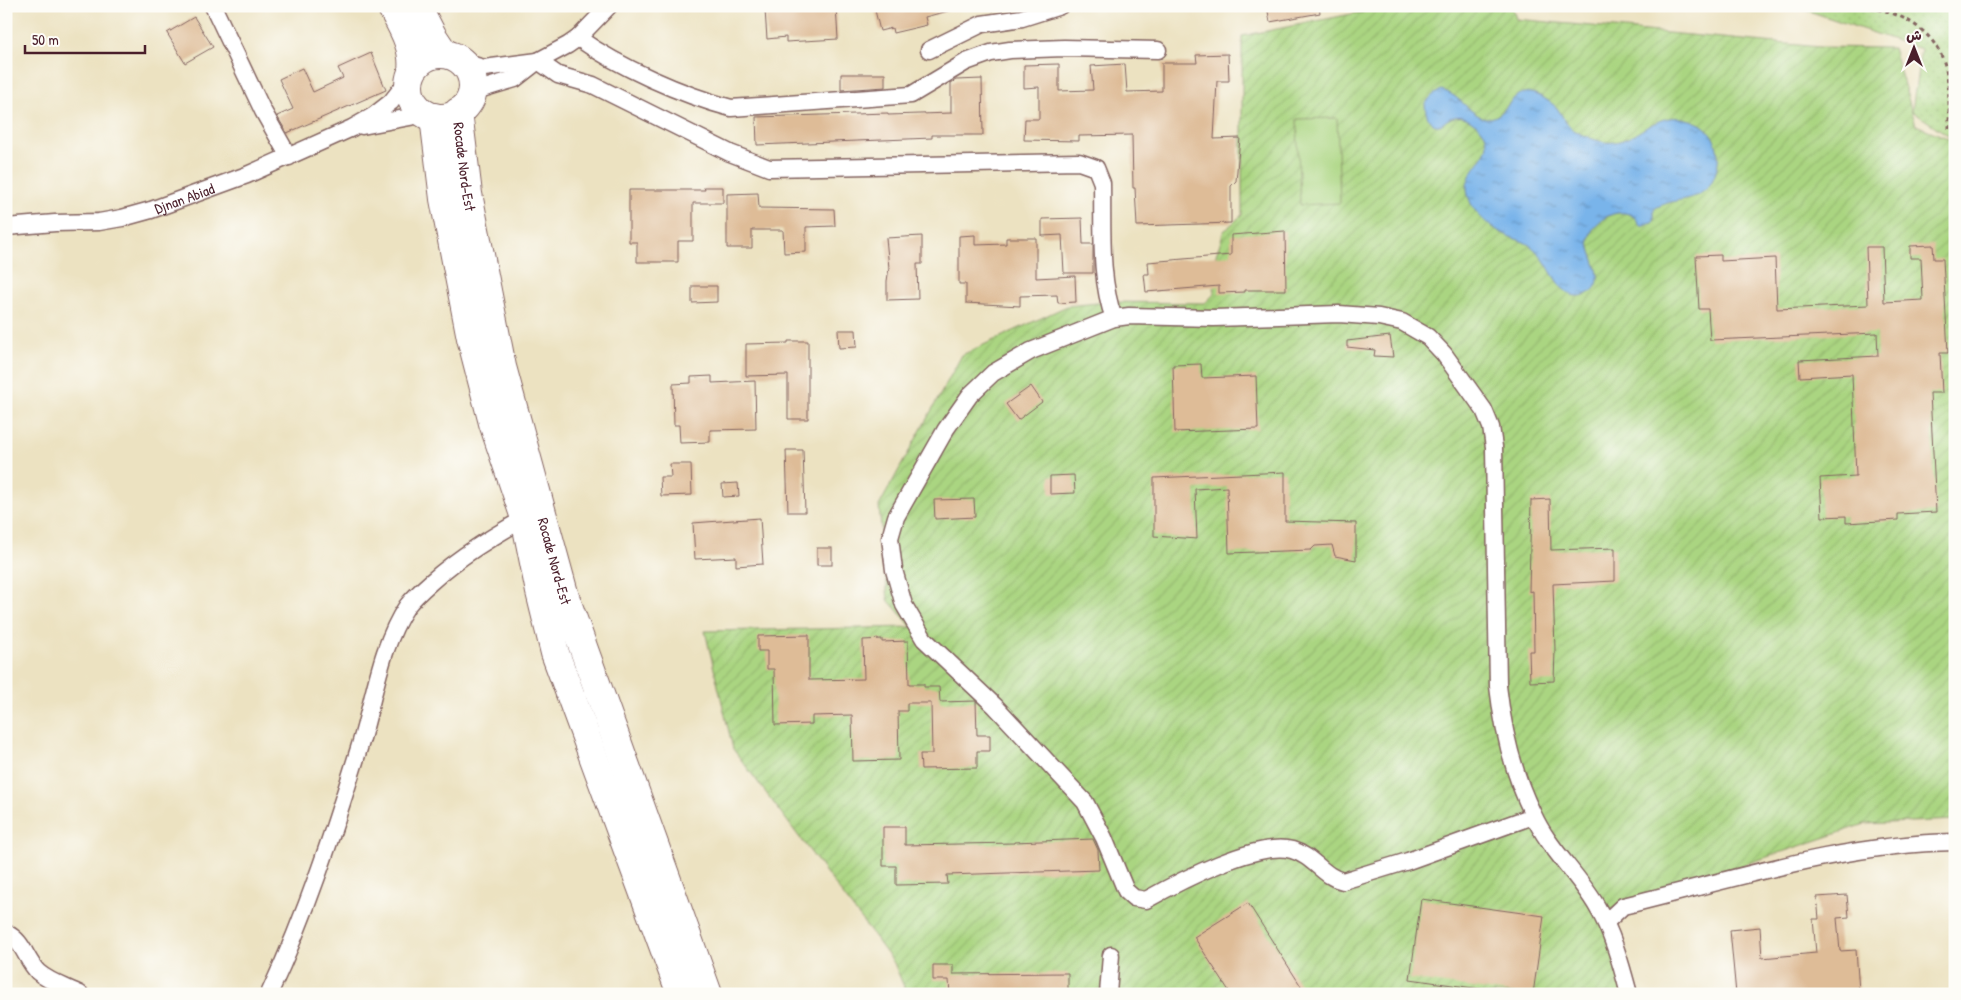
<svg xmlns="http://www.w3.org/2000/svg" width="1961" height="1000" font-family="'Patrick Hand','Playpen Sans Arabic',sans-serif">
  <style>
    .grass { fill: url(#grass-dots); stroke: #7a7a56 }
    .garden { fill: url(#garden-furrows); stroke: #7a7a56 }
    .pitch { fill: #aad581; stroke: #7a7a56 }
    .water { fill: url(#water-ripples); stroke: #626a8a }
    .building { fill: #debc97 }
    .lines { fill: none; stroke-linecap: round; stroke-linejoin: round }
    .street-casing { stroke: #836360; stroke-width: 19 }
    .highway-casing { stroke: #836360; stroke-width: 30 }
    .path { stroke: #836360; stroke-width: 3; stroke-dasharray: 4 4; stroke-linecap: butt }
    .street { stroke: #fff; stroke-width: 16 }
    .highway { stroke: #fff; stroke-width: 28 }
    .labels { text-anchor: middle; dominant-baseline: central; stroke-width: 4; stroke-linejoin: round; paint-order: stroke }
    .street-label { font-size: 15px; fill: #4a1f2b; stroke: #fdfcf7 }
  </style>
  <defs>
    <pattern id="grass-dots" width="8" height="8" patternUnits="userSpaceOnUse" patternTransform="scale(1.25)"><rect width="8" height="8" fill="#aad581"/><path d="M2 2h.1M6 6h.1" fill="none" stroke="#94b670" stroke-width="1.8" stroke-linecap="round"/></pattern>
    <pattern id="garden-furrows" width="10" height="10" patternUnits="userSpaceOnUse" patternTransform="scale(1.25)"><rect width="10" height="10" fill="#aad581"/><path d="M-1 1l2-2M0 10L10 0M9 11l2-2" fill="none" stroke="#94b670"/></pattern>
    <pattern id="water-ripples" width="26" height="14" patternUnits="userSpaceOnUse" patternTransform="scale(1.25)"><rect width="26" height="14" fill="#79b4ea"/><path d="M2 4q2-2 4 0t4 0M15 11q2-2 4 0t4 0" fill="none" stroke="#6592be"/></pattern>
  </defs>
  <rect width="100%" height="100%" fill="#fdfcf7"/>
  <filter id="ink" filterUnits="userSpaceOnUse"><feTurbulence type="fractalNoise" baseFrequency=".02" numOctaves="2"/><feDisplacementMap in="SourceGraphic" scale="10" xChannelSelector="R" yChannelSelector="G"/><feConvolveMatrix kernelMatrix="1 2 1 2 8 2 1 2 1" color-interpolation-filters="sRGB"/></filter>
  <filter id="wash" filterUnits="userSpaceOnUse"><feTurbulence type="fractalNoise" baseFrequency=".0096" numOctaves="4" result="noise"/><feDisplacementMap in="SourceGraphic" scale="20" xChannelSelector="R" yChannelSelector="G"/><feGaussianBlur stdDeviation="1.12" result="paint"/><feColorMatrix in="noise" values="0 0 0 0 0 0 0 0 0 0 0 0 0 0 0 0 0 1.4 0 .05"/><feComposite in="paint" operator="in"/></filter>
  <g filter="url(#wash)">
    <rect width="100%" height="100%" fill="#ece2c1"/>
    <polygon class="grass" points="1794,6 1955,6 1955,140 1912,111 1921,49"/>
    <polygon class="garden" points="1391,6 1512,6 1516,19 1820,47 1893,48 1916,125 1955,141 1955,820 1865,824 1607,911 1639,994 907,994 894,963 733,749 705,631 912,627 888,600 879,506 962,355 1067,306 1108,302 1205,303 1214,294 1215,258 1224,231 1242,215 1242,36"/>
    <polygon class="pitch" points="1337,118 1340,203 1300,205 1297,119"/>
    <path class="water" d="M1441,90C1460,94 1473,119 1488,118C1509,118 1509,86 1535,94C1542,96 1552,103 1557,108C1562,114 1564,122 1570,127C1578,134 1593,140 1604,142C1640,147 1654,101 1700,124C1711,130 1717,143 1718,155C1719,162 1717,170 1714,177C1703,205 1676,195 1654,209V221L1641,226C1638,222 1635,217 1631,215C1615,207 1592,222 1589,239C1587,255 1612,282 1587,294C1582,296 1578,297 1572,295C1556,288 1550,266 1539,254C1526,239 1519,242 1504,234C1486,225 1468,209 1467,188C1467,168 1492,157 1486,137C1484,131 1479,126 1474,123C1467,117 1458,114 1449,119C1446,120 1443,124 1440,125C1428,127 1425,111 1425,103L1433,95Z"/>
    <g id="blocks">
      <g class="building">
        <polygon points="784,6 836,6 838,39 786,42 786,37 767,39 765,10 784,8"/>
        <polygon points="874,6 948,6 948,11 925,17 927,25 893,33 892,28 880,31"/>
        <polygon points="1267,6 1319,6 1320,13 1270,22"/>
        <polygon points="194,17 213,47 185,63 167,33"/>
        <polygon points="371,53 386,90 287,133 277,116 293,109 279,79 302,68 313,92 343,78 338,68"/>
        <polygon points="1228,54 1229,81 1217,81 1214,139 1240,138 1236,181 1231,186 1231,223 1137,226 1135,188 1133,188 1132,135 1079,136 1079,141 1024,140 1025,119 1039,119 1039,87 1024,88 1024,65 1059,64 1059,91 1093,90 1091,66 1125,64 1127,92 1162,91 1162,63 1197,63 1196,55"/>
        <polygon points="841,74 885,74 885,87 841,90"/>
        <polygon points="982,79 983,135 932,135 932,138 757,145 756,117 888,113 888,115 951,113 951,83 956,80"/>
        <polygon points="704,187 723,187 723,203 693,203 693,241 678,241 678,262 637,262 637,242 629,242 629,190 705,190"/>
        <polygon points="758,193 759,208 834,209 835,226 806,227 806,252 784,253 783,230 752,230 752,248 727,248 727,194"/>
        <polygon points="1082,218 1083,244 1093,244 1093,273 1064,273 1062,235 1042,236 1042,219"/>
        <polygon points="1285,231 1286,290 1245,290 1245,292 1219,293 1219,286 1146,292 1144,274 1149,274 1148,262 1231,255 1231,235"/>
        <polygon points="975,235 975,245 1006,244 1006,238 1036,238 1036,278 1075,276 1076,302 1058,303 1057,295 1020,296 1020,306 966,303 966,284 959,284 959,236"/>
        <polygon points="922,236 922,264 917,264 918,299 887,300 887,281 889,268 886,238"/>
        <polygon points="1933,245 1934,259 1943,259 1948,353 1940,353 1942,393 1930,393 1936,512 1898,514 1898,520 1846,523 1846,516 1822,517 1820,478 1856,476 1852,374 1800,377 1799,360 1878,356 1877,333 1710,340 1708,309 1699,309 1696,256 1721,255 1721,261 1775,258 1777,309 1868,305 1866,247 1882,247 1884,302 1923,300 1921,258 1910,258 1910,246"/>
        <polygon points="692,286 717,286 717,302 692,303"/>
        <polygon points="838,330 856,330 857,347 839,348"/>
        <polygon points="1390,336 1393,357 1374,356 1375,350 1347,347 1347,341"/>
        <polygon points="788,341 808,341 808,419 788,419 788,375 746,376 746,344 788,343"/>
        <polygon points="1201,364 1202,378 1256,376 1258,429 1175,432 1173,365"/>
        <polygon points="712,376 712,383 755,381 756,429 710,430 710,442 680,443 679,425 674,425 673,384 691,383 691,377"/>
        <polygon points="1031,386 1042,402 1018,420 1006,404"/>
        <polygon points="786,450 803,450 805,512 788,512"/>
        <polygon points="670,464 691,464 692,495 661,496 660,477 671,477"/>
        <polygon points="1285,472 1285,521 1356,523 1356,560 1335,556 1332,545 1315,546 1311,550 1229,553 1227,487 1195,489 1197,539 1154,536 1154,478"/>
        <polygon points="1074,475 1075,493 1050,494 1050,476"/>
        <polygon points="738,483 739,496 723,497 722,484"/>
        <polygon points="974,499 975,517 935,519 934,500"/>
        <polygon points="1550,499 1551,550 1615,548 1615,581 1553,584 1555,650 1554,681 1530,682 1529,651 1534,651 1533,591 1529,592 1531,500"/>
        <polygon points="760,518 763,564 736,566 736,557 695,559 693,523"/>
        <rect x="817" y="548" width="15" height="17"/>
        <polygon points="809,635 809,680 864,679 863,640 882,639 882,642 908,641 909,684 924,684 924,687 939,687 940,702 976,701 977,735 990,735 990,751 977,751 977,768 921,769 920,754 932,754 931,703 907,703 907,711 898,711 899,760 853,761 852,715 812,716 812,724 775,725 774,669 767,669 767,651 758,651 758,636"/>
        <polygon points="883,827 905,827 905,845 1014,843 1014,842 1093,839 1098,850 1099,870 947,875 948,884 896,885 896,866 883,866"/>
        <polygon points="1847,895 1849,917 1837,918 1840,951 1856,950 1859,991 1822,994 1736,994 1730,930 1760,927 1762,958 1816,953 1813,919 1819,919 1817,897"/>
        <polygon points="1421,899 1544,916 1533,994 1516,994 1410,979"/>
        <polygon points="1248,903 1306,994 1231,994 1194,937"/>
        <polygon points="933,965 953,965 953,974 1068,973 1068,994 1045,994 1044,990 969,991 969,994 950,994 949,980 933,980"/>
      </g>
    </g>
  </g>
  <g filter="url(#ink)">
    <use href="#blocks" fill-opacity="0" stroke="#836360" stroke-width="1"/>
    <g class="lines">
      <g class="street-casing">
        <g id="street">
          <polyline points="213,6 263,111 289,157"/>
          <path d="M578,38C619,67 682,95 731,108L911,95L966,62L991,53L1010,50L1064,48L1158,50"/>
          <polyline points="929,50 982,24 1022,18 1060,6"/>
          <path d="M462,62L484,68L538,61L558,75L593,85L730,153L769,168L1079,162L1096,168L1102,183C1103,225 1099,280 1114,318"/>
          <polyline points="472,92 515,79 538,61 568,45 578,38 609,6"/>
          <polyline points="362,126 426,114"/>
          <path id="s1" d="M6,227L55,223L99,222L122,218L151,210L247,175L352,128L373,116L391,102L409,79"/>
          <path d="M1533,816L1408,861L1343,881C1323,877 1314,856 1292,850C1258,840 1178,882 1146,900L1134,898L1126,891L1104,838L1085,802L995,706L924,639L904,605L894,570L890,538L896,517L946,429L970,395L993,373L1031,351L1114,318L1129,316L1214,318L1339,314L1379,317L1402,322L1428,337L1444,354L1484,410L1491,427L1494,447L1498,686C1503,731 1513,774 1533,814C1548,848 1577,873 1596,905C1612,931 1621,964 1629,994"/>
          <path d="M1606,922L1623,906C1732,880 1841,844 1955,842"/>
          <path d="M6,933C24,941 25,959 38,972C49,982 66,987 80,994"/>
          <path d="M269,994C307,913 334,830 360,745C374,700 380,646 407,606C414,597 423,589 431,582C460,556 492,537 525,518"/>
          <polyline points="1108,994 1111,955"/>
        </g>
      </g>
      <g class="highway-casing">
        <g id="highway">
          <path d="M391,6C402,27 415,47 412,71"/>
          <polyline points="417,6 432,35 444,53 447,54"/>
          <circle cx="441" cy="86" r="32"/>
          <path id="s2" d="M458,112L468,194L502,367L565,597L708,994"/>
          <polyline points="434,117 444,199 471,338 493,423 525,518 540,592 555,653 681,994"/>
        </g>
      </g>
      <path class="path" d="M1862,6C1899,11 1936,29 1946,69C1950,90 1949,111 1949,131"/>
      <use href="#street" class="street"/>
      <use href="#highway" class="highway"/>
    </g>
  </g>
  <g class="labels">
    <g class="street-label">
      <text stroke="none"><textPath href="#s2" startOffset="55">Rocade Nord-Est</textPath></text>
      <text stroke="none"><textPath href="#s1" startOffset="182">Djnan Abiad</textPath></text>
      <text stroke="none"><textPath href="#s2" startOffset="460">Rocade Nord-Est</textPath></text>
    </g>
  </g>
  <rect width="1961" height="1000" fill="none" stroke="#fdfcf7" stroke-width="25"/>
  <g transform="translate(1914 48)" stroke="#fdfcf7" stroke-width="4" paint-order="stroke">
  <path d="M0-4L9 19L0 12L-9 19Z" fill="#4a1f2b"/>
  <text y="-8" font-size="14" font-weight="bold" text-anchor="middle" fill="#4a1f2b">ش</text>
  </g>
  <path d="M25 45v8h120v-8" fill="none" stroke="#4a1f2b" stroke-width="2.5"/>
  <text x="32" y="45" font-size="15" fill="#4a1f2b" stroke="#fdfcf7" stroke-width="4" paint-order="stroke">50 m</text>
</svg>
